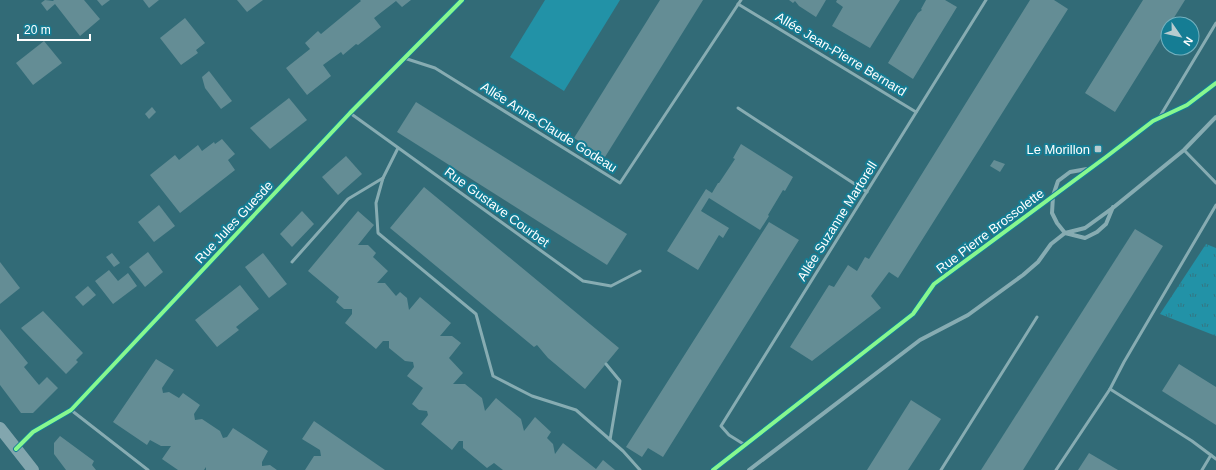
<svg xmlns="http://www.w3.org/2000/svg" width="1216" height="470" font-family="Helvetica,sans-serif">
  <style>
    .grass { fill: url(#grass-tufts) }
    .pitch { fill: #2292a7 }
    .building { fill: #648d95 }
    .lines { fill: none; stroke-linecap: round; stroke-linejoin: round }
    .lane { stroke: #87acb2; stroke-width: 3 }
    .street { stroke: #87acb2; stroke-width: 4 }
    .secondary { stroke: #82a6ae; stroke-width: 12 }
    .cycleway-casing { stroke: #157d94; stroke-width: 6 }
    .cycleway { stroke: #87f88f; stroke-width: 4 }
    .poi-dot { fill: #b7cbcf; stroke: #157d94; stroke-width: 1.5 }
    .labels { text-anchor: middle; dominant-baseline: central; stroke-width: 4; stroke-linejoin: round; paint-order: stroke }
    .street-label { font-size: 13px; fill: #fff; stroke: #157d94 }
    .poi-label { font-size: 13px; fill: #fff; stroke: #157d94; text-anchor: end }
  </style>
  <defs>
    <pattern id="grass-tufts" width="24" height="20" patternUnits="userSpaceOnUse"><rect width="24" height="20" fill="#2292a7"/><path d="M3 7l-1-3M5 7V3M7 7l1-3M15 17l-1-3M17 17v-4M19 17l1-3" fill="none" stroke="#337683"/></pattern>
  </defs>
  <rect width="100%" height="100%" fill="#326b77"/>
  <polygon class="grass" points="1206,244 1216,248 1216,336 1160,314"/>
  <polygon class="pitch" points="545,0 620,0 564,91 510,57"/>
  <g class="building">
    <polygon points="45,0 53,1 54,0 84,0 100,19 80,36 55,4 47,11 41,3"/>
    <polygon points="97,0 110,0 102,6"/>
    <polygon points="143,0 159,0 149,8"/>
    <polygon points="237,0 263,0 247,12"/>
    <polygon points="360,0 411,0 402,7 396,1 374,18 381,27 358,45 356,44 343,55 341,52 323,65 331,76 307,95 286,68 310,49 305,43 318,31 321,34 361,1"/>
    <polygon points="660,0 703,0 605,157 574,138"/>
    <polygon points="789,0 826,0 816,17 799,6 795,1 793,3"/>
    <polygon points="837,0 900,0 870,48 832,26 843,7 836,2"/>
    <polygon points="926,0 945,0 957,7 913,79 888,63 918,13 922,10 921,9"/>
    <polygon points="1030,0 1054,0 1068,9 898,278 889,272 871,296 881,308 812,361 790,347 829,285 834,287 848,265 857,271 865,257 869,259"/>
    <polygon points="1143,0 1185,0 1170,24 1168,24 1168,27 1115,112 1085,93"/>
    <polygon points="185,18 205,43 196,50 198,53 181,65 160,38"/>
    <polygon points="44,41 62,63 33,85 16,63"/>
    <polygon points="209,71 232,101 221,109 205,88 202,77"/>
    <polygon points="289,98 307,120 270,149 250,128"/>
    <polygon points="416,102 627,234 607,265 397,132"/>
    <polygon points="152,107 156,112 149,119 145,114"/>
    <polygon points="222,139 235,154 228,160 235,170 180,213 150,175 175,155 179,160 198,145 202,151 214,142 215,144"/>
    <polygon points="741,144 793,177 785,191 783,190 768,215 769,216 760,230 709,198 701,211 729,228 723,238 719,235 698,270 667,251 706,189 712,193 718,183 719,183 735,159 733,158"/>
    <polygon points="346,156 362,174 338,195 322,177"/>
    <polygon points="994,160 1005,164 1000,172 990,166"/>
    <polygon points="424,187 619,348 585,389 548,358 537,345 534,347 390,228"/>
    <polygon points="159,205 175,226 154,242 138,222"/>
    <polygon points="302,211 314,224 292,247 280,234"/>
    <polygon points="358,211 374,225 358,245 368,245 376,253 373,257 388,271 377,283 385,283 396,296 400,292 407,298 409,310 420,297 451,323 440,336 452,336 461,343 449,358 463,373 453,384 465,384 482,398 485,411 496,398 521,419 524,431 535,417 551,432 547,438 553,444 555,454 563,443 596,469 603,460 615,470 503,470 494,463 487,468 463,448 463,441 459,441 452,450 421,424 428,415 427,411 419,410 412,404 423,388 407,376 414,367 413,362 405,361 389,348 389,341 383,341 376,349 345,323 352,314 352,309 344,309 336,302 339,297 308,271"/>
    <polygon points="769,222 799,240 663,457 648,448 642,457 626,447"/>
    <polygon points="1135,229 1163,246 1023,470 981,470"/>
    <polygon points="148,252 163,272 145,287 129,267"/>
    <polygon points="112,253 120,263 114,267 106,257"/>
    <polygon points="263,253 287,284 269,298 245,267"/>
    <polygon points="0,262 20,288 0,304"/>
    <polygon points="109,270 118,281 128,273 137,286 113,304 95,281"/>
    <polygon points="240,285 259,309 236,327 239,330 217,347 195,320"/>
    <polygon points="88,286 96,295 83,306 75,297"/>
    <polygon points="43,311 83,353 76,360 78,362 66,374 21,328"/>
    <polygon points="0,329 28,363 24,367 39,385 47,377 58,388 33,413 21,413 0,385"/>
    <polygon points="156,359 174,370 162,388 163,393 169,392 179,398 183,393 200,405 194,414 195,420 202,419 220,431 223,438 227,437 233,428 268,451 262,462 262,466 270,465 277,470 206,470 206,467 204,470 178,470 162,459 171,446 161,446 150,440 147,445 113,422"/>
    <polygon points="1179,364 1216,387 1216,425 1162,391"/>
    <polygon points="911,400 941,419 908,470 867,470"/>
    <polygon points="314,421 385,470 305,470 314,456 321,456 320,450 302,439"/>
    <polygon points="60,436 94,461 92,465 96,470 66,470 54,454 54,443"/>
    <polygon points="1089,453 1118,470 1078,470"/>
  </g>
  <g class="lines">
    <g class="lane">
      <polyline points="738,4 916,112"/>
      <polyline points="404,58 435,68 620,183 741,0"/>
      <polyline points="738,108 867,192"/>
      <polyline points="350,113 583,281 611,286 640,271"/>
      <polyline points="1159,118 1216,23"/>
      <polyline points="398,148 383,178 376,203 378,233 476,314 493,376 532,396 576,410 623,451 640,470"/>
      <polyline points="1184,150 1216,183"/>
      <polyline points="1216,205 1124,362 1110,389 1192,441 1216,459"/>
      <polyline points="292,262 348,199 383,178"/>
      <polyline points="606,364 620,381 610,440"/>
      <polyline points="71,410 148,470"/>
      <polyline points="745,445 729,435 721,426 986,0"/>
      <polyline points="941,470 1037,317"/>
      <polyline points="1056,470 1110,389"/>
      <polyline points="1202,470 1211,455"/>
    </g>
    <g class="street">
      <polyline points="1087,169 1070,172 1058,181 1053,196 1052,213 1057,223 1065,233 1085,238 1097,232 1106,224 1113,207"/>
      <polyline points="17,448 33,432 71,410 350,113 462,0"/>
      <polyline points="713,470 913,314 934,284 1106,157 1153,121 1187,105 1216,83"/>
      <polyline points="749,470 920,340 968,315 1023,275 1038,262 1051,244 1065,233 1085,228 1114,207 1184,150 1216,117"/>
    </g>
    <polyline class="secondary" points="0,428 33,470"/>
    <g class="cycleway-casing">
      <g id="cycleway">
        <polyline points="16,449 33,432 71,410 350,113 462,0"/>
        <polyline points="713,470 913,314 934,284 1106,157 1153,121 1187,105 1216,83"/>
      </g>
    </g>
    <use href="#cycleway" class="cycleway"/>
  </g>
  <rect class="poi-dot" x="1094" y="145" width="8" height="8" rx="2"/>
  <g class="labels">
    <g class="street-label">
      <text transform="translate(841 54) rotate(31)">Allée Jean-Pierre Bernard</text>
      <text transform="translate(549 127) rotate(32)">Allée Anne-Claude Godeau</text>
      <text transform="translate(497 207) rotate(36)">Rue Gustave Courbet</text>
      <text transform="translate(837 221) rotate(-58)">Allée Suzanne Martorell</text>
      <text transform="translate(234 222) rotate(-47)">Rue Jules Guesde</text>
      <text transform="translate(990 231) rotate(-37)">Rue Pierre Brossolette</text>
    </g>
    <g class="poi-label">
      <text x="1090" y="149">Le Morillon</text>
    </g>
  </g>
  <g transform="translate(1180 36) rotate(124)"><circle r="19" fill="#157d94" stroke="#73b1bf"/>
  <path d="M0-3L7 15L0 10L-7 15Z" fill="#b7cbcf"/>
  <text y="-6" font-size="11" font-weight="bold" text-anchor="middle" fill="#ffffff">N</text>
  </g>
  <path d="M18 34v6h72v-6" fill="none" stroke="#ffffff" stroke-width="2"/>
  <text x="24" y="34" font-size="12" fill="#ffffff" stroke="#157d94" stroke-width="3" paint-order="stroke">20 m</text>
</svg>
